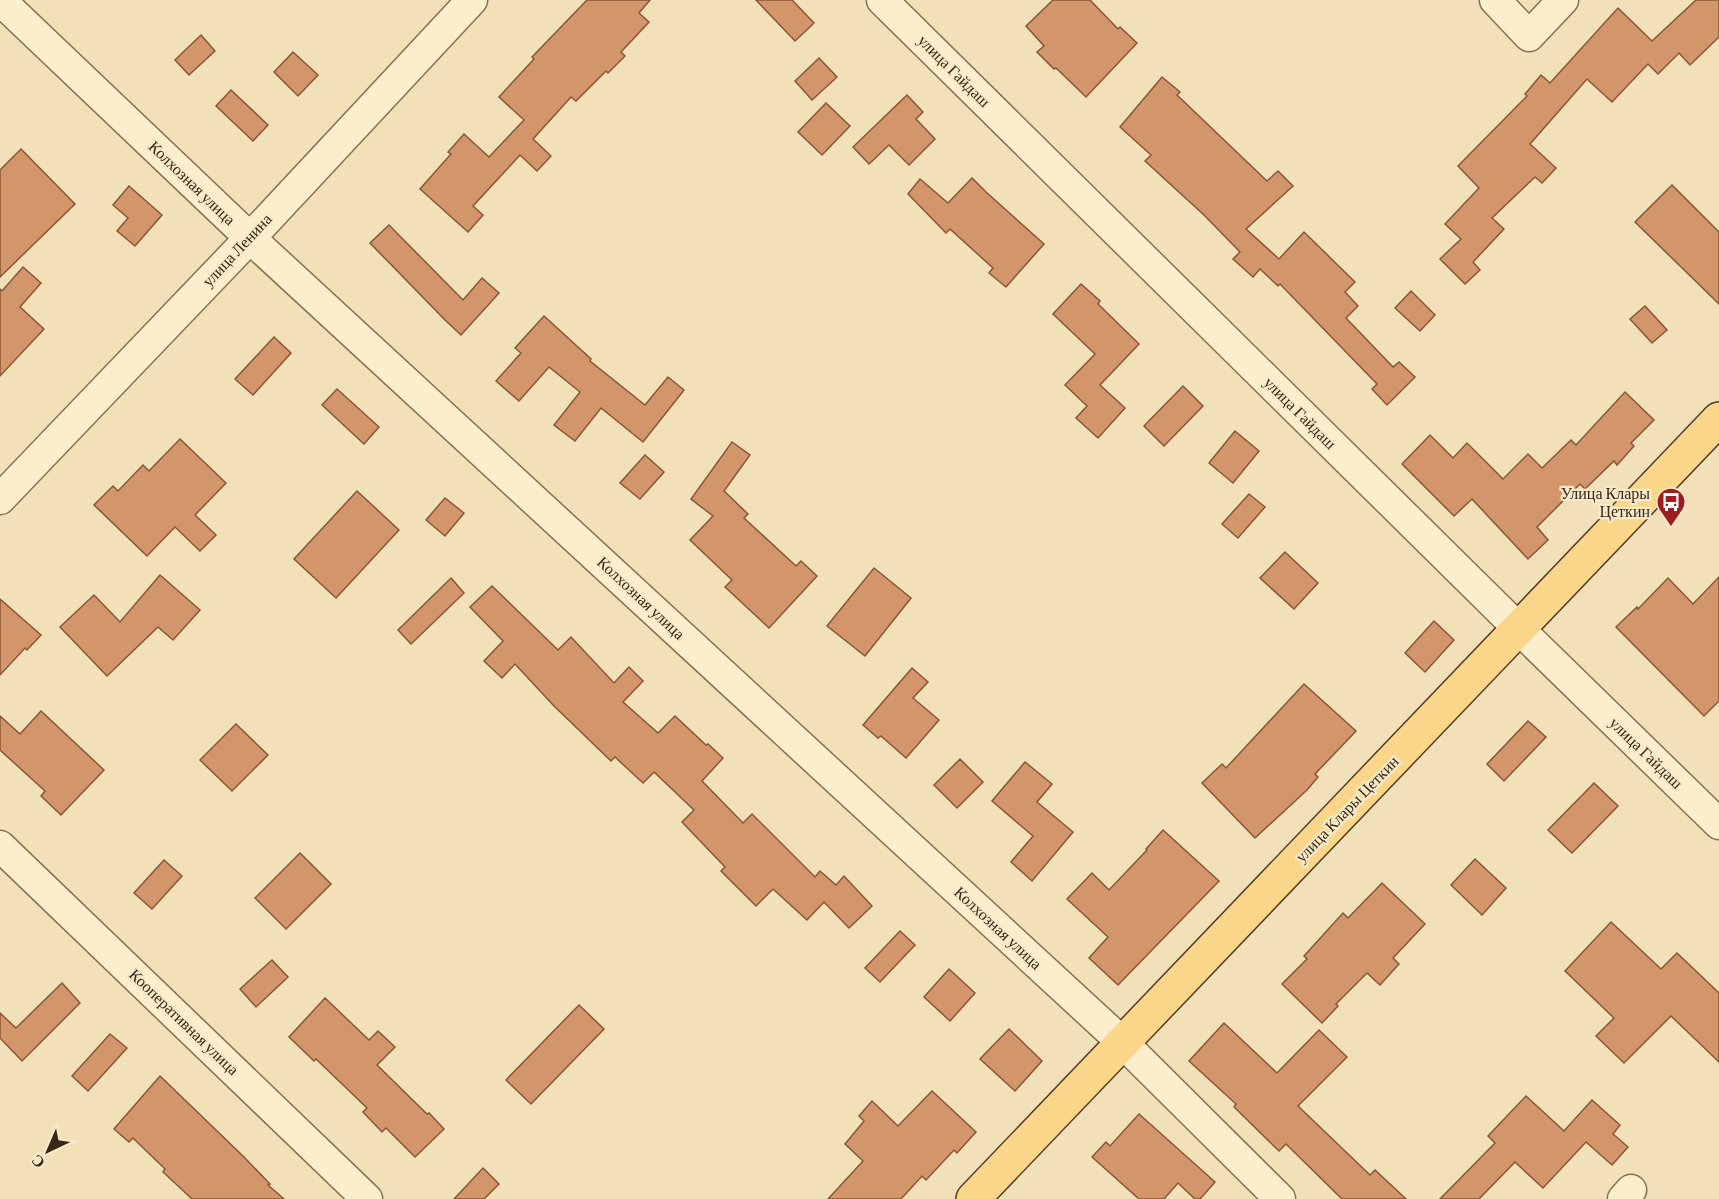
<svg xmlns="http://www.w3.org/2000/svg" width="1719" height="1199" font-family="'Crimson Pro',serif">
  <style>
    .building { fill: #d3956a; stroke: #895636; stroke-width: 1.5 }
    .lines { fill: none; stroke-linecap: round; stroke-linejoin: round }
    .minor-casing { stroke: #886f52; stroke-width: 33 }
    .major-casing { stroke: #553c27; stroke-width: 36 }
    .minor { stroke: #fcedcc; stroke-width: 30 }
    .major { stroke: #fad68b; stroke-width: 33 }
    .labels { text-anchor: middle; dominant-baseline: central; stroke-width: 4.5; stroke-linejoin: round; paint-order: stroke }
    .street-label { font-size: 16px; fill: #362719; stroke: #f8eac8 }
    .poi-label { font-size: 16px; fill: #362719; stroke: #f8eac8; text-anchor: end }
  </style>
  <rect width="100%" height="100%" fill="#f1e0b8"/>
  <g class="building">
    <polygon points="587,0 650,0 639,13 649,22 621,52 625,56 608,73 606,71 576,101 571,97 533,139 551,156 537,171 520,155 473,206 483,215 468,232 420,189 451,154 448,152 464,134 489,157 524,120 499,97 534,59 532,57"/>
    <polygon points="756,0 792,0 814,23 795,41"/>
    <polygon points="1053,0 1090,0 1118,29 1120,27 1137,43 1086,97 1056,68 1054,69 1037,52 1044,46 1026,26"/>
    <polygon points="1696,0 1719,0 1719,37 1690,65 1679,53 1658,74 1648,64 1612,102 1587,79 1530,144 1556,168 1542,183 1535,177 1492,218 1504,229 1473,262 1480,270 1465,284 1440,259 1461,239 1445,224 1479,188 1458,166 1527,96 1525,94 1541,75 1550,83 1618,8 1652,41"/>
    <polygon points="201,35 215,51 189,75 175,60"/>
    <polygon points="293,52 318,75 298,96 274,72"/>
    <polygon points="819,58 837,77 812,100 795,81"/>
    <polygon points="1162,77 1180,92 1177,95 1267,181 1278,171 1293,186 1246,229 1279,259 1304,232 1355,282 1345,292 1358,306 1346,318 1393,367 1399,362 1415,377 1387,405 1372,389 1377,384 1280,284 1278,286 1260,269 1253,277 1233,259 1240,252 1204,215 1145,161 1151,155 1120,127"/>
    <polygon points="231,90 268,125 253,141 216,106"/>
    <polygon points="907,95 923,112 916,119 935,139 909,165 889,145 869,164 853,147"/>
    <polygon points="826,103 850,126 822,155 798,132"/>
    <polygon points="21,149 75,204 0,277 0,170"/>
    <polygon points="972,178 986,192 1044,244 1006,287 989,273 993,268 950,229 946,233 908,194 920,179 948,203"/>
    <polygon points="1672,185 1719,232 1719,304 1635,222"/>
    <polygon points="129,186 162,215 135,246 117,231 128,218 113,205"/>
    <polygon points="389,225 463,300 482,278 499,293 461,335 445,320 370,243"/>
    <polygon points="23,267 41,283 20,307 44,329 0,376 0,289 2,291"/>
    <polygon points="1081,284 1100,301 1098,304 1139,344 1100,385 1125,408 1098,438 1076,418 1087,406 1065,385 1095,354 1053,314"/>
    <polygon points="1411,291 1435,315 1420,331 1395,308"/>
    <polygon points="1645,306 1667,330 1652,343 1630,319"/>
    <polygon points="544,316 591,359 590,361 645,405 668,377 684,390 643,442 601,408 575,441 554,425 580,392 549,367 519,401 496,381 521,353 515,348"/>
    <polygon points="274,337 291,353 253,395 235,379"/>
    <polygon points="1183,386 1203,406 1164,446 1144,426"/>
    <polygon points="337,389 379,427 364,444 322,405"/>
    <polygon points="1625,392 1654,420 1631,443 1634,446 1617,465 1614,461 1585,489 1580,484 1537,527 1548,540 1528,559 1472,499 1454,516 1402,464 1430,435 1453,458 1467,443 1503,479 1528,454 1542,468 1571,440 1576,445"/>
    <polygon points="1235,431 1259,451 1233,483 1209,463"/>
    <polygon points="180,439 226,483 195,515 216,535 200,551 175,527 147,556 94,505 113,486 118,491 143,465 149,471"/>
    <polygon points="732,442 750,455 724,491 748,514 744,518 796,566 801,561 817,576 769,628 725,587 732,580 690,540 713,516 691,499"/>
    <polygon points="645,455 664,472 640,499 620,483"/>
    <polygon points="357,491 399,530 336,598 294,559"/>
    <polygon points="1249,494 1265,507 1238,538 1222,524"/>
    <polygon points="445,498 464,513 445,536 426,520"/>
    <polygon points="1285,552 1318,583 1294,609 1260,578"/>
    <polygon points="874,568 911,598 865,656 827,626"/>
    <polygon points="160,575 200,610 173,640 158,627 107,676 60,627 94,595 120,622"/>
    <polygon points="1719,577 1719,701 1704,716 1616,627 1637,607 1638,609 1668,578 1693,604"/>
    <polygon points="451,578 464,593 411,644 398,630"/>
    <polygon points="492,586 558,650 571,637 614,683 629,667 643,681 623,702 658,733 675,716 706,745 708,744 723,758 702,781 743,823 752,814 815,877 820,871 836,885 844,876 872,906 849,928 824,902 807,920 773,889 756,906 721,871 725,867 682,822 694,810 654,772 643,783 615,757 611,761 554,706 515,664 502,678 484,661 503,641 470,607"/>
    <polygon points="0,599 41,635 27,650 25,648 0,675"/>
    <polygon points="1434,621 1454,640 1425,672 1405,653"/>
    <polygon points="912,668 928,682 913,698 939,720 906,758 881,736 878,738 863,725"/>
    <polygon points="1304,684 1356,731 1315,774 1318,777 1307,790 1255,838 1202,783 1222,764 1226,768"/>
    <polygon points="41,711 104,770 61,815 41,796 45,791 0,750 0,716 20,734"/>
    <polygon points="1528,721 1546,737 1504,781 1487,764"/>
    <polygon points="236,724 268,755 232,791 200,760"/>
    <polygon points="960,759 983,782 957,808 934,785"/>
    <polygon points="1025,762 1052,784 1037,802 1073,832 1032,881 1011,862 1033,836 992,801"/>
    <polygon points="1594,783 1618,806 1572,853 1548,830"/>
    <polygon points="1163,830 1219,881 1118,985 1089,958 1108,937 1067,899 1092,873 1109,890 1147,850 1146,849"/>
    <polygon points="300,853 331,884 286,929 255,898"/>
    <polygon points="1475,859 1506,888 1482,915 1451,885"/>
    <polygon points="164,860 182,876 152,909 134,893"/>
    <polygon points="1382,883 1425,924 1393,958 1399,964 1380,985 1367,973 1336,1004 1338,1006 1322,1023 1282,984 1307,959 1304,956 1343,913 1348,918"/>
    <polygon points="1611,922 1661,969 1677,953 1719,993 1719,1062 1671,1016 1624,1063 1596,1036 1614,1018 1565,971"/>
    <polygon points="900,931 915,945 880,982 865,968"/>
    <polygon points="272,960 288,977 256,1007 240,989"/>
    <polygon points="949,969 975,993 950,1021 924,997"/>
    <polygon points="62,983 80,1003 22,1061 0,1038 0,1013 16,1028"/>
    <polygon points="325,998 369,1040 378,1031 395,1047 377,1065 427,1114 429,1113 444,1129 415,1157 386,1128 382,1132 363,1112 367,1108 316,1059 314,1061 289,1037"/>
    <polygon points="579,1005 604,1029 531,1104 506,1080"/>
    <polygon points="1224,1023 1277,1073 1319,1030 1347,1057 1298,1106 1370,1175 1375,1170 1406,1199 1342,1199 1286,1144 1279,1151 1234,1107 1236,1104 1189,1061"/>
    <polygon points="1009,1029 1042,1061 1015,1091 980,1059"/>
    <polygon points="110,1034 127,1048 88,1091 72,1076"/>
    <polygon points="160,1076 244,1157 270,1184 268,1185 284,1199 192,1199 163,1172 165,1169 133,1138 129,1142 114,1129"/>
    <polygon points="932,1091 976,1132 957,1153 954,1150 926,1180 922,1176 901,1199 828,1199 863,1161 845,1144 864,1121 859,1116 872,1101 898,1126"/>
    <polygon points="1526,1096 1564,1131 1592,1100 1620,1125 1613,1134 1628,1147 1612,1165 1586,1142 1543,1188 1515,1162 1479,1199 1440,1199 1495,1143 1488,1136"/>
    <polygon points="1139,1114 1215,1182 1200,1199 1195,1199 1178,1183 1164,1199 1139,1199 1092,1157 1106,1142 1110,1146"/>
    <polygon points="483,1168 499,1184 484,1199 454,1199"/>
  </g>
  <g class="lines">
    <g class="minor-casing">
      <g id="minor">
        <polyline points="0,0 250,238 1123,1043 1280,1199"/>
        <polyline points="882,0 1519,629 1719,824"/>
        <polyline points="1495,0 1529,36 1563,0"/>
        <polyline points="0,499 250,238 472,0"/>
        <polyline points="0,846 367,1199"/>
        <polyline points="1623,1199 1631,1190"/>
      </g>
    </g>
    <g class="major-casing">
      <polyline id="major" points="973,1199 1719,419"/>
    </g>
    <use href="#minor" class="minor"/>
    <use href="#major" class="major"/>
  </g>
  <defs>
    <g id="bus-pin" transform="scale(1.5)"><path d="M0 17L-7.5 6A9.5 9.5 0 1 1 7.5 6Z" fill="#9c1d1f" stroke="#f8eac8"/><path d="M-5-6H5V4H4V6H2V4H-2V6H-4V4H-5ZM-3.5-4V0h7V-4ZM-3.5 1.2v1.5H-2V1.2ZM2 1.2v1.5H3.5V1.2Z" fill="#fff"/></g>
  </defs>
  <g fill-rule="evenodd">
    <use href="#bus-pin" x="1671" y="502"/>
  </g>
  <g class="labels">
    <g class="street-label">
      <text transform="translate(954 71) rotate(45)">улица Гайдаш</text>
      <text transform="translate(192 183) rotate(44)">Колхозная улица</text>
      <text transform="translate(237 250) rotate(-47)">улица Ленина</text>
      <text transform="translate(1300 413) rotate(45)">улица Гайдаш</text>
      <text transform="translate(641 598) rotate(43)">Колхозная улица</text>
      <text transform="translate(1646 753) rotate(44)">улица Гайдаш</text>
      <text transform="translate(1347 809) rotate(-46)">улица Клары Цеткин</text>
      <text transform="translate(998 928) rotate(43)">Колхозная улица</text>
      <text transform="translate(184 1022) rotate(44)">Кооперативная улица</text>
    </g>
    <g class="poi-label">
      <text x="1650" y="493">Улица Клары<tspan x="1650" dy="18">Цеткин</tspan></text>
    </g>
  </g>
  <g transform="translate(48 1151) rotate(224)" stroke="#f8eac8" stroke-width="4.5" paint-order="stroke">
  <path d="M0-4.5L10 22L0 15L-10 22Z" fill="#362719"/>
  <text y="-9" font-size="16" font-weight="bold" text-anchor="middle" fill="#362719">С</text>
  </g>
</svg>
